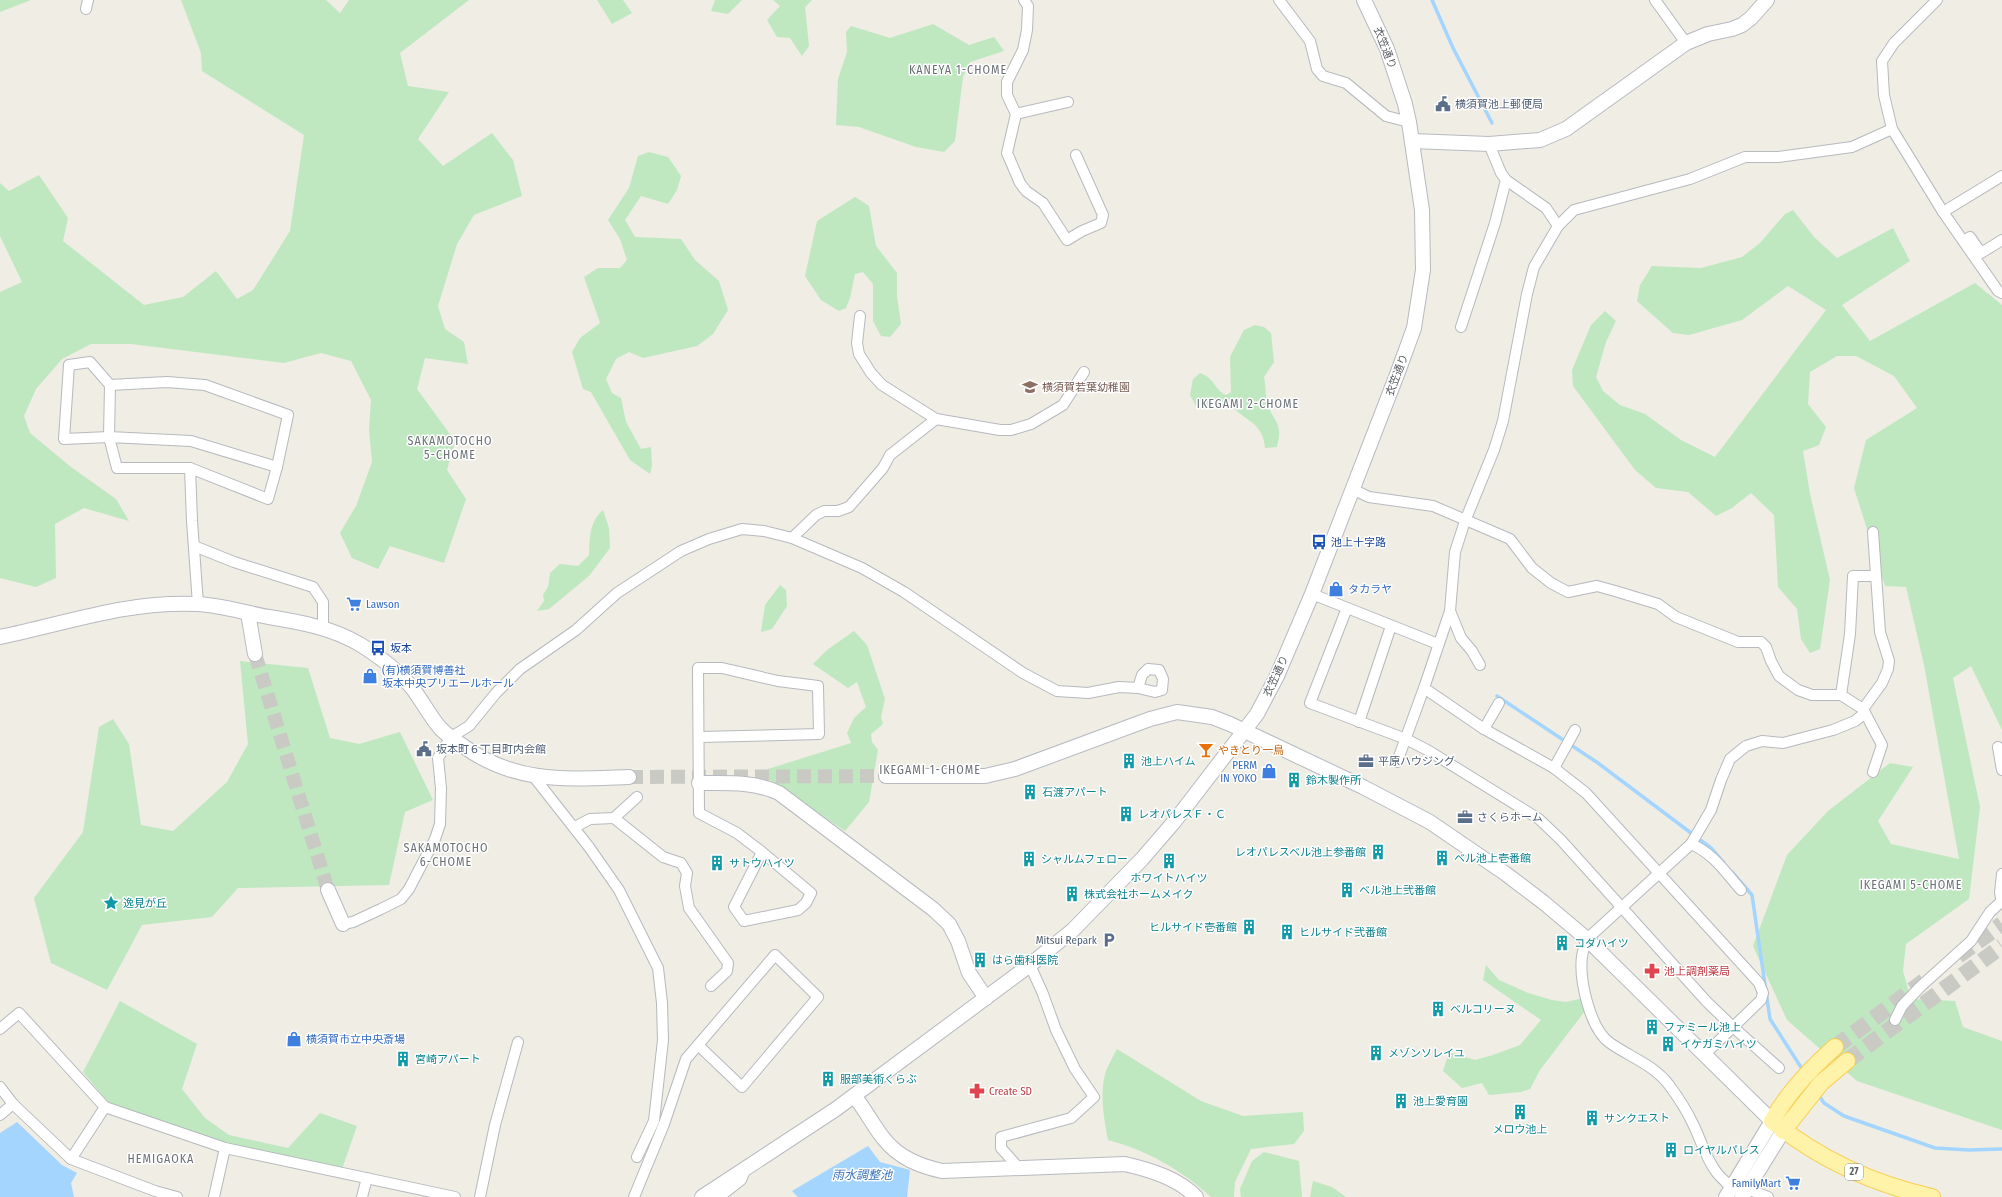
<svg xmlns="http://www.w3.org/2000/svg" width="2002" height="1197" font-family="'Fira Sans Condensed','Noto Sans JP',sans-serif">
  <style>
    .green { fill: #bfe8c0 }
    .water { fill: #a4d5ff }
    .lines { fill: none; stroke-linecap: round; stroke-linejoin: round }
    .stream { stroke: #a4d5ff; stroke-width: 3.5 }
    .secondary-tunnel { stroke: #cacac4; stroke-width: 14; stroke-dasharray: 14 7; stroke-linecap: butt }
    .primary-tunnel { stroke: #cacac4; stroke-width: 16; stroke-dasharray: 16 8; stroke-linecap: butt }
    .street-casing { stroke: #b6b9be; stroke-width: 12 }
    .secondary-casing { stroke: #b7bac1; stroke-width: 16 }
    .primary-casing { stroke: #f9ce52; stroke-width: 18 }
    .street { stroke: #fff; stroke-width: 10 }
    .secondary { stroke: #fff; stroke-width: 14 }
    .primary { stroke: #fff3a9; stroke-width: 16 }
    .labels { text-anchor: middle; dominant-baseline: central; stroke-width: 3; stroke-linejoin: round; paint-order: stroke }
    .shield { fill: #fff; stroke: #8d9093; stroke-width: 1 }
    .shield-label { font-size: 10px; font-weight: bold; fill: #5c6065 }
    .street-label { font-size: 11px; fill: #5c6065; stroke: #fff }
    .service-label { font-size: 11px; fill: #4e5e75; stroke: #fff; text-anchor: start }
    .education-label { font-size: 11px; fill: #785e54; stroke: #fff; text-anchor: start }
    .transit-label { font-size: 11px; fill: #164399; stroke: #fff; text-anchor: start }
    .shop-label { font-size: 11px; fill: #366cbe; stroke: #fff; text-anchor: start }
    .food-label { font-size: 11px; fill: #c56008; stroke: #fff; text-anchor: start }
    .culture-label { font-size: 11px; fill: #0d838f; stroke: #fff; text-anchor: start }
    .health-label { font-size: 11px; fill: #be3a42; stroke: #fff; text-anchor: start }
    .neighbourhood-label { font-size: 12px; letter-spacing: 1px; fill: #6c7277; stroke: #fff }
    .water-label { font-size: 12px; font-style: italic; fill: #3a74b8; stroke: #fff }
  </style>
  <rect width="100%" height="100%" fill="#efede4"/>
  <g class="green">
    <polygon points="0,0 31,0 0,12"/>
    <polygon points="181,0 326,0 340,13 349,0 469,0 400,53 408,86 449,92 418,139 443,166 492,133 513,160 522,196 474,215 457,244 438,306 445,329 464,342 468,364 425,358 417,389 455,441 447,470 466,499 444,563 390,546 378,569 352,558 340,533 356,506 372,462 369,430 371,400 351,361 321,353 284,363 131,344 91,344 62,359 36,389 24,416 30,433 71,467 116,499 129,521 84,508 55,524 56,578 36,587 0,578 0,292 22,282 0,236 0,183 9,191 39,175 68,218 63,241 144,305 183,297 216,271 237,299 253,290 290,231 304,135 202,71 201,53"/>
    <polygon points="597,0 623,0 632,13 612,24"/>
    <polygon points="715,0 742,0 728,14 711,11"/>
    <polygon points="773,0 812,0 805,7 809,46 802,56 790,38 777,37 767,20 780,6"/>
    <polygon points="933,24 969,45 994,37 1004,51 970,62 963,77 955,141 944,152 916,147 859,127 836,125 838,79 847,52 846,32 851,26 890,38"/>
    <polygon points="649,152 668,157 681,176 677,190 668,204 641,196 625,220 635,237 681,239 695,260 719,281 728,310 713,334 697,346 643,358 629,352 616,359 606,379 612,393 621,398 626,422 641,449 651,447 652,465 650,474 630,460 591,392 583,389 572,352 580,338 600,323 584,277 598,268 620,268 627,260 620,239 608,220 629,188 638,156"/>
    <polygon points="855,197 869,206 876,246 897,273 897,296 901,324 890,337 881,336 873,321 873,284 863,272 855,274 850,298 846,308 839,311 821,300 805,276 817,221"/>
    <polygon points="1793,210 1814,237 1837,258 1893,228 1910,261 1842,305 1870,341 1975,283 2002,305 2002,730 1971,666 1953,678 1980,807 1969,899 1906,944 1903,971 1911,999 1955,1001 1963,1027 2002,1041 2002,1130 1857,1081 1787,1020 1753,946 1787,855 1828,811 1890,763 1913,767 1878,821 1891,844 1959,859 1924,665 1906,587 1885,586 1854,488 1866,440 1917,408 1894,376 1856,356 1837,356 1810,372 1808,404 1826,427 1819,445 1803,451 1810,494 1830,580 1820,649 1810,653 1801,639 1797,609 1778,587 1774,515 1751,493 1732,508 1716,516 1688,492 1656,488 1635,470 1573,386 1572,370 1591,325 1605,311 1616,321 1606,342 1596,377 1603,391 1620,405 1645,414 1681,440 1715,457 1826,310 1788,286 1742,320 1689,335 1673,333 1637,301 1640,285 1652,266 1701,268 1742,257 1760,243 1785,214"/>
    <path d="M1255,325L1264,327L1271,333L1274,362L1264,377C1266,386 1265,397 1268,405C1275,425 1283,422 1277,447L1265,448C1263,417 1235,420 1228,398C1219,406 1210,411 1197,408L1190,395L1193,379L1200,373C1216,379 1214,390 1226,395L1231,392L1230,357L1244,330Z"/>
    <path d="M603,510L609,528L610,548L589,576L549,609L537,611L544,601L543,595L548,587L550,573L560,564L578,566L589,555C590,538 589,522 603,510Z"/>
    <polygon points="780,585 786,590 787,606 772,629 761,632 765,605"/>
    <polygon points="854,631 867,645 885,699 881,717 883,724 871,734 872,742 878,750 869,802 845,831 768,779 768,769 851,743 847,733 854,718 866,707 857,682 848,688 813,664 827,650"/>
    <polygon points="240,661 308,668 330,738 359,744 400,732 433,800 405,812 389,885 238,888 212,917 142,925 107,990 51,963 34,898 83,832 99,727 113,719 129,744 141,825 173,831 227,782 248,744"/>
    <polygon points="1486,965 1499,980 1528,993 1552,1000 1566,1002 1583,998 1585,1011 1540,1070 1530,1089 1521,1092 1489,1095 1482,1083 1462,1088 1443,1071 1449,1052 1475,1060 1493,1055 1520,1045 1541,1020 1483,980"/>
    <polygon points="120,1001 197,1044 182,1089 205,1118 229,1135 288,1148 320,1113 357,1126 342,1169 242,1148 197,1134 108,1102 83,1072"/>
    <path d="M1117,1049L1201,1101L1243,1116L1303,1112L1304,1131L1294,1144L1251,1149L1235,1182L1234,1197H1211C1181,1170 1147,1150 1108,1140C1104,1119 1099,1093 1106,1071C1109,1064 1113,1056 1117,1049Z"/>
    <polygon points="1264,1152 1299,1161 1302,1197 1241,1197 1240,1189 1252,1161"/>
    <polygon points="1313,1181 1332,1187 1346,1197 1310,1197"/>
  </g>
  <g class="water">
    <polygon points="17,1122 62,1165 77,1173 71,1183 74,1197 0,1197 0,1133"/>
    <polygon points="868,1146 880,1162 910,1170 907,1197 798,1197 792,1191"/>
  </g>
  <g class="lines">
    <g class="stream">
      <polyline points="1432,0 1453,48 1492,123"/>
      <polyline points="1497,696 1598,763 1711,848 1724,863"/>
      <polyline points="1732,872 1752,895 1770,1019 1804,1072"/>
      <polyline points="1818,1094 1824,1103 1844,1116 1935,1148 1969,1150 2002,1149"/>
    </g>
    <g class="secondary-tunnel">
      <polyline points="255,654 328,890"/>
      <polyline points="629,777 886,776"/>
    </g>
    <g class="primary-tunnel">
      <polyline points="1958,956 2002,924"/>
      <polyline points="1835,1047 1924,981"/>
      <polyline points="1847,1061 2002,946"/>
    </g>
    <g class="street-casing">
      <g id="street">
        <polyline points="1024,0 1028,6 1027,30 1023,50 1007,82 1007,95 1016,114 1007,153 1020,183 1026,191 1043,203 1067,240 1082,231 1101,223 1103,215 1076,155"/>
        <polyline points="1279,0 1310,41 1317,69 1323,76 1346,83 1386,116 1409,122"/>
        <polyline points="1655,0 1686,43"/>
        <polyline points="1937,0 1894,43 1882,61 1884,95 1892,129 1943,212 1998,291 2002,293"/>
        <polyline points="86,9 88,0"/>
        <polyline points="1016,114 1068,102"/>
        <polyline points="1489,144 1501,173 1506,180 1546,208 1558,226"/>
        <polyline points="1943,212 2002,176"/>
        <polyline points="1964,241 1970,237 1981,253 2002,240"/>
        <polyline points="860,316 857,343 859,354 871,373 882,385 936,419 1000,430 1011,430 1031,424 1063,405 1084,372"/>
        <polyline points="1461,327 1495,223 1506,180"/>
        <polyline points="110,385 167,382 205,385 288,415 277,467 268,499 190,468"/>
        <polyline points="1352,489 1369,497 1433,506 1510,539 1532,568 1551,583 1568,592 1597,586 1615,591 1658,604 1676,617 1738,642 1761,642 1766,647 1771,661 1779,676 1798,690 1812,695 1841,695 1863,709"/>
        <polyline points="792,538 816,515 824,511 838,511 849,507 883,468 890,455 936,419"/>
        <polyline points="194,546 234,562 313,587 323,602 323,629"/>
        <polyline points="1312,594 1438,644"/>
        <polyline points="198,604 192,521 190,468 117,468 109,437 110,385 90,362 69,365 64,439 109,437 191,441 277,467"/>
        <polyline points="1347,608 1310,703 1406,739 1429,751 1539,819 1561,840 1707,1002 1733,1027 1779,1068"/>
        <polyline points="1450,611 1461,638 1472,651 1480,665"/>
        <polyline points="1424,688 1484,729 1554,768 1586,793 1759,983 1763,993 1761,1000 1705,1054"/>
        <polyline points="1841,695 1850,634 1853,576 1876,576"/>
        <polyline points="1359,722 1391,626"/>
        <polyline points="1484,729 1499,703"/>
        <polyline points="700,737 819,734 818,686 778,681 722,668 698,668 699,813 737,833 762,852 734,907 744,921 798,910 806,903 811,893 762,852"/>
        <polyline points="1998,747 2002,770"/>
        <polyline points="1397,762 1424,688 1450,611 1455,552 1465,521 1494,450 1503,421 1527,294 1534,267 1558,226 1574,210 1690,179 1745,157 1778,157 1852,147 1892,129"/>
        <polyline points="1554,768 1575,730"/>
        <polyline points="1873,772 1882,745 1863,709 1882,683 1888,669 1889,661 1880,632 1873,532"/>
        <polyline points="534,777 589,847 619,890 658,968 662,1003 663,1040 654,1121 637,1157"/>
        <polyline points="614,818 663,857 681,863 687,873 685,886 689,908 728,963 727,971 711,986"/>
        <polyline points="575,827 590,819 614,818 637,797"/>
        <path d="M1691,844C1713,853 1726,873 1741,890"/>
        <polyline points="2002,874 2000,893 2002,902"/>
        <polyline points="343,924 353,922 381,909 401,899 409,889 435,839 440,824 441,788 438,758 451,737 469,726 496,693 520,669 576,630 617,593 681,551 709,539 742,529 764,531 792,538 862,568 904,592 1023,673 1057,691 1088,693 1119,687 1138,688 1142,675 1148,669 1159,670 1163,679 1162,690 1155,692 1138,688"/>
        <polygon points="775,955 818,997 742,1087 698,1045"/>
        <polyline points="1895,1020 1902,1006 1920,987 1971,941 1990,912 2002,901"/>
        <polyline points="0,1029 19,1013 105,1107 225,1148 455,1197"/>
        <polyline points="0,1087 13,1104 71,1159 155,1191 177,1197"/>
        <polyline points="0,1115 13,1104"/>
        <polyline points="71,1159 105,1107"/>
        <polyline points="1018,1167 1001,1148 1001,1137 1071,1118 1094,1097 1075,1069 1056,1030 1043,994 1030,965"/>
        <path d="M1732,1188C1727,1183 1721,1178 1717,1173C1706,1159 1701,1140 1693,1124C1687,1111 1678,1097 1669,1085C1654,1065 1630,1057 1610,1043C1590,1029 1579,980 1582,956C1583,950 1585,944 1587,939L1691,844L1711,810L1721,780L1730,759L1746,746L1762,741L1783,743L1833,730L1855,721L1865,713"/>
        <polyline points="1747,1189 1768,1197"/>
        <polyline points="214,1197 225,1148"/>
        <polyline points="362,1197 367,1178"/>
        <polyline points="480,1197 495,1125 518,1042"/>
        <polyline points="634,1197 664,1124 686,1059 698,1045"/>
        <polyline points="719,1197 741,1180 746,1168"/>
      </g>
    </g>
    <g class="secondary-casing">
      <g id="secondary">
        <polyline points="1412,141 1489,144 1540,140 1566,129 1686,43 1708,34 1732,29 1742,25 1751,18 1767,0"/>
        <polyline points="248,613 255,654"/>
        <path d="M0,637C68,623 126,601 197,604C221,605 245,613 269,617C300,622 333,628 361,645C380,657 399,671 413,689C423,702 430,717 441,729C448,736 457,742 466,748C518,784 568,779 629,777"/>
        <polyline points="886,776 985,776 1015,769 1150,719 1177,712 1212,717 1230,724 1363,787 1430,822 1506,874 1543,902 1587,939 1772,1121 1726,1197"/>
        <path d="M699,783C726,783 753,781 779,793L933,909L949,924L958,941L969,973L986,998"/>
        <polyline points="328,890 343,924"/>
        <path d="M854,1096C866,1110 873,1126 884,1139C899,1158 920,1166 942,1171L1125,1164C1150,1170 1178,1178 1196,1197"/>
        <polyline points="702,1197 836,1109 1030,965 1073,930 1142,859 1174,822 1257,714 1277,676 1312,594 1398,372 1414,328 1423,270 1422,210 1409,122 1405,104 1387,49 1364,0"/>
        <polyline points="1742,1197 1783,1131"/>
      </g>
    </g>
    <g class="primary-casing">
      <g id="primary">
        <path d="M1835,1047C1810,1069 1788,1092 1772,1121C1819,1159 1873,1184 1932,1197"/>
        <polyline points="1783,1131 1821,1083 1847,1061"/>
      </g>
    </g>
    <use href="#street" class="street"/>
    <use href="#secondary" class="secondary"/>
    <use href="#primary" class="primary"/>
  </g>
  <defs>
    <g id="civic-bare" transform="scale(1.2)"><path d="M-.6-6.5H3V-4.5H.6V-3L4-1V1h2V6H-6V1h2V-1L-.6-3ZM-1.2 2.5V6h2.4V2.5Z" fill="#5c6f8a" stroke="#fff" stroke-width="2.5" paint-order="stroke"/></g>
    <g id="school-bare" transform="scale(1.2)"><path d="M0-5L7-2L0 1L-7-2ZM-4 1L0 2.5L4 1V4Q0 6-4 4Z" fill="#8d6e63" stroke="#fff" stroke-width="2.5" paint-order="stroke"/></g>
    <g id="bus-bare" transform="scale(1.2)"><path d="M-5-6H5V4H4V6H2V4H-2V6H-4V4H-5ZM-3.5-4V0h7V-4ZM-3.5 1.2v1.5H-2V1.2ZM2 1.2v1.5H3.5V1.2Z" fill="#1a4fb4" stroke="#fff" stroke-width="2.5" paint-order="stroke"/></g>
    <g id="shop-bare" transform="scale(1.2)"><path d="M-5-2.5h2.3a2.7 3.5 0 0 1 5.4 0H5L5.5 6h-11ZM-1.5-2.5h3a1.5 2.3 0 0 0-3 0Z" fill="#3f7fe0" stroke="#fff" stroke-width="2.5" paint-order="stroke"/></g>
    <g id="supermarket-bare" transform="scale(1.2)"><path d="M-6-5.5h2.5l.6 2H6L4.5 2H-2.5L-4.4-4H-6ZM-1.5 3.2a1.3 1.3 0 1 0 .1 0ZM3 3.2a1.3 1.3 0 1 0 .1 0Z" fill="#3f7fe0" stroke="#fff" stroke-width="2.5" paint-order="stroke"/></g>
    <g id="bar-bare" transform="scale(1.2)"><path d="M-6-5H6L.8 .8V4.5H3.5V6h-7V4.5H-.8V.8Z" fill="#e8710a" stroke="#fff" stroke-width="2.5" paint-order="stroke"/></g>
    <g id="building-bare" transform="scale(1.2)"><path d="M-4-6H4V6H1V3H-1V6H-4ZM-2.5-4.3h1.7v1.8h-1.7ZM.8-4.3h1.7v1.8H.8ZM-2.5-1h1.7V.8h-1.7ZM.8-1h1.7V.8H.8Z" fill="#0f9aa8" stroke="#fff" stroke-width="2.5" paint-order="stroke"/></g>
    <g id="office-bare" transform="scale(1.2)"><path d="M-6-3h4V-5.5h4V-3h4V5H-6ZM-1-4.5V-3h2v-1.5ZM-6 0V1H6V0Z" fill="#5c6f8a" stroke="#fff" stroke-width="2.5" paint-order="stroke"/></g>
    <g id="sight-bare" transform="scale(1.2)"><path d="M0-6L1.8-2.2L6-1.7L2.9 1.2L3.7 5.4L0 3.3L-3.7 5.4L-2.9 1.2L-6-1.7L-1.8-2.2Z" fill="#0f9aa8" stroke="#fff" stroke-width="2.5" paint-order="stroke"/></g>
    <g id="parking-bare" transform="scale(1.2)"><path d="M-3.5-5.5H1a3.5 3.5 0 0 1 0 7H-1V5.5H-3.5ZM-1-3.4V-.6H.8a1.4 1.4 0 0 0 0-2.8Z" fill="#5c6f8a" stroke="#fff" stroke-width="2.5" paint-order="stroke"/></g>
    <g id="pharmacy-bare" transform="scale(1.2)"><path d="M-2-6h4v4h4v4h-4v4h-4v-4h-4v-4h4Z" fill="#e0444e" stroke="#fff" stroke-width="2.5" paint-order="stroke"/></g>
  </defs>
  <g fill-rule="evenodd">
    <use href="#civic-bare" x="1443" y="104"/>
    <use href="#school-bare" x="1030" y="387"/>
    <use href="#bus-bare" x="1319" y="542"/>
    <use href="#shop-bare" x="1336" y="589"/>
    <use href="#supermarket-bare" x="354" y="604"/>
    <use href="#bus-bare" x="378" y="648"/>
    <use href="#shop-bare" x="370" y="676"/>
    <use href="#civic-bare" x="424" y="749"/>
    <use href="#bar-bare" x="1206" y="750"/>
    <use href="#building-bare" x="1129" y="761"/>
    <use href="#office-bare" x="1366" y="761"/>
    <use href="#shop-bare" x="1269" y="771"/>
    <use href="#building-bare" x="1294" y="780"/>
    <use href="#building-bare" x="1030" y="792"/>
    <use href="#building-bare" x="1126" y="814"/>
    <use href="#office-bare" x="1465" y="817"/>
    <use href="#building-bare" x="1378" y="852"/>
    <use href="#building-bare" x="1442" y="858"/>
    <use href="#building-bare" x="1029" y="859"/>
    <use href="#building-bare" x="1169" y="861"/>
    <use href="#building-bare" x="717" y="863"/>
    <use href="#building-bare" x="1347" y="890"/>
    <use href="#building-bare" x="1072" y="894"/>
    <use href="#sight-bare" x="111" y="903"/>
    <use href="#building-bare" x="1249" y="927"/>
    <use href="#building-bare" x="1287" y="932"/>
    <use href="#parking-bare" x="1109" y="940"/>
    <use href="#building-bare" x="1562" y="943"/>
    <use href="#building-bare" x="980" y="960"/>
    <use href="#pharmacy-bare" x="1652" y="971"/>
    <use href="#building-bare" x="1438" y="1009"/>
    <use href="#building-bare" x="1652" y="1027"/>
    <use href="#shop-bare" x="294" y="1039"/>
    <use href="#building-bare" x="1668" y="1044"/>
    <use href="#building-bare" x="1376" y="1053"/>
    <use href="#building-bare" x="403" y="1059"/>
    <use href="#building-bare" x="828" y="1079"/>
    <use href="#pharmacy-bare" x="977" y="1091"/>
    <use href="#building-bare" x="1401" y="1101"/>
    <use href="#building-bare" x="1520" y="1112"/>
    <use href="#building-bare" x="1592" y="1118"/>
    <use href="#building-bare" x="1671" y="1150"/>
    <use href="#supermarket-bare" x="1793" y="1183"/>
  </g>
  <g class="labels">
    <rect class="shield" x="1845" y="1164" width="18" height="16" rx="3"/>
    <g class="shield-label">
      <text x="1854" y="1172">27</text>
    </g>
    <g class="street-label">
      <text transform="translate(1385 48) rotate(69)">衣笠通り</text>
      <text transform="translate(1397 375) rotate(-69)">衣笠通り</text>
      <text transform="translate(1276 676) rotate(-65)">衣笠通り</text>
    </g>
    <g class="service-label">
      <text x="1455" y="104">横須賀池上郵便局</text>
      <text x="436" y="749">坂本町６丁目町内会館</text>
      <text x="1378" y="761">平原ハウジング</text>
      <text x="1477" y="817">さくらホーム</text>
      <text x="1097" y="940" text-anchor="end">Mitsui Repark</text>
    </g>
    <g class="education-label">
      <text x="1042" y="387">横須賀若葉幼稚園</text>
    </g>
    <g class="transit-label">
      <text x="1331" y="542">池上十字路</text>
      <text x="390" y="648">坂本</text>
    </g>
    <g class="shop-label">
      <text x="1348" y="589">タカラヤ</text>
      <text x="366" y="604">Lawson</text>
      <text x="382" y="670">(有)横須賀博善社<tspan x="382" dy="13">坂本中央プリエールホール</tspan></text>
      <text x="1257" y="765" text-anchor="end">PERM<tspan x="1257" dy="13">IN YOKO</tspan></text>
      <text x="306" y="1039">横須賀市立中央斎場</text>
      <text x="1781" y="1183" text-anchor="end">FamilyMart</text>
    </g>
    <g class="food-label">
      <text x="1218" y="750">やきとり一鳥</text>
    </g>
    <g class="culture-label">
      <text x="1141" y="761">池上ハイム</text>
      <text x="1306" y="780">鈴木製作所</text>
      <text x="1042" y="792">石渡アパート</text>
      <text x="1138" y="814">レオパレスＦ・Ｃ</text>
      <text x="1366" y="852" text-anchor="end">レオパレスベル池上参番館</text>
      <text x="1454" y="858">ベル池上壱番館</text>
      <text x="1041" y="859">シャルムフェロー</text>
      <text x="729" y="863">サトウハイツ</text>
      <text x="1169" y="878" text-anchor="middle">ホワイトハイツ</text>
      <text x="1359" y="890">ベル池上弐番館</text>
      <text x="1084" y="894">株式会社ホームメイク</text>
      <text x="123" y="903">逸見が丘</text>
      <text x="1237" y="927" text-anchor="end">ヒルサイド壱番館</text>
      <text x="1299" y="932">ヒルサイド弐番館</text>
      <text x="1574" y="943">コダハイツ</text>
      <text x="992" y="960">はら歯科医院</text>
      <text x="1450" y="1009">ベルコリーヌ</text>
      <text x="1664" y="1027">ファミール池上</text>
      <text x="1680" y="1044">イケガミハイツ</text>
      <text x="1388" y="1053">メゾンソレイユ</text>
      <text x="415" y="1059">宮崎アパート</text>
      <text x="840" y="1079">服部美術くらぶ</text>
      <text x="1413" y="1101">池上愛育園</text>
      <text x="1604" y="1118">サンクエスト</text>
      <text x="1520" y="1129" text-anchor="middle">メロウ池上</text>
      <text x="1683" y="1150">ロイヤルパレス</text>
    </g>
    <g class="health-label">
      <text x="1664" y="971">池上調剤薬局</text>
      <text x="989" y="1091">Create SD</text>
    </g>
    <g class="neighbourhood-label">
      <text x="958" y="70">KANEYA 1-CHOME</text>
      <text x="1248" y="404">IKEGAMI 2-CHOME</text>
      <text x="450" y="441">SAKAMOTOCHO<tspan x="450" dy="14">5-CHOME</tspan></text>
      <text x="930" y="770">IKEGAMI 1-CHOME</text>
      <text x="446" y="848">SAKAMOTOCHO<tspan x="446" dy="14">6-CHOME</tspan></text>
      <text x="1911" y="885">IKEGAMI 5-CHOME</text>
      <text x="161" y="1159">HEMIGAOKA</text>
    </g>
    <g class="water-label">
      <text x="862" y="1175">雨水調整池</text>
    </g>
  </g>
</svg>
